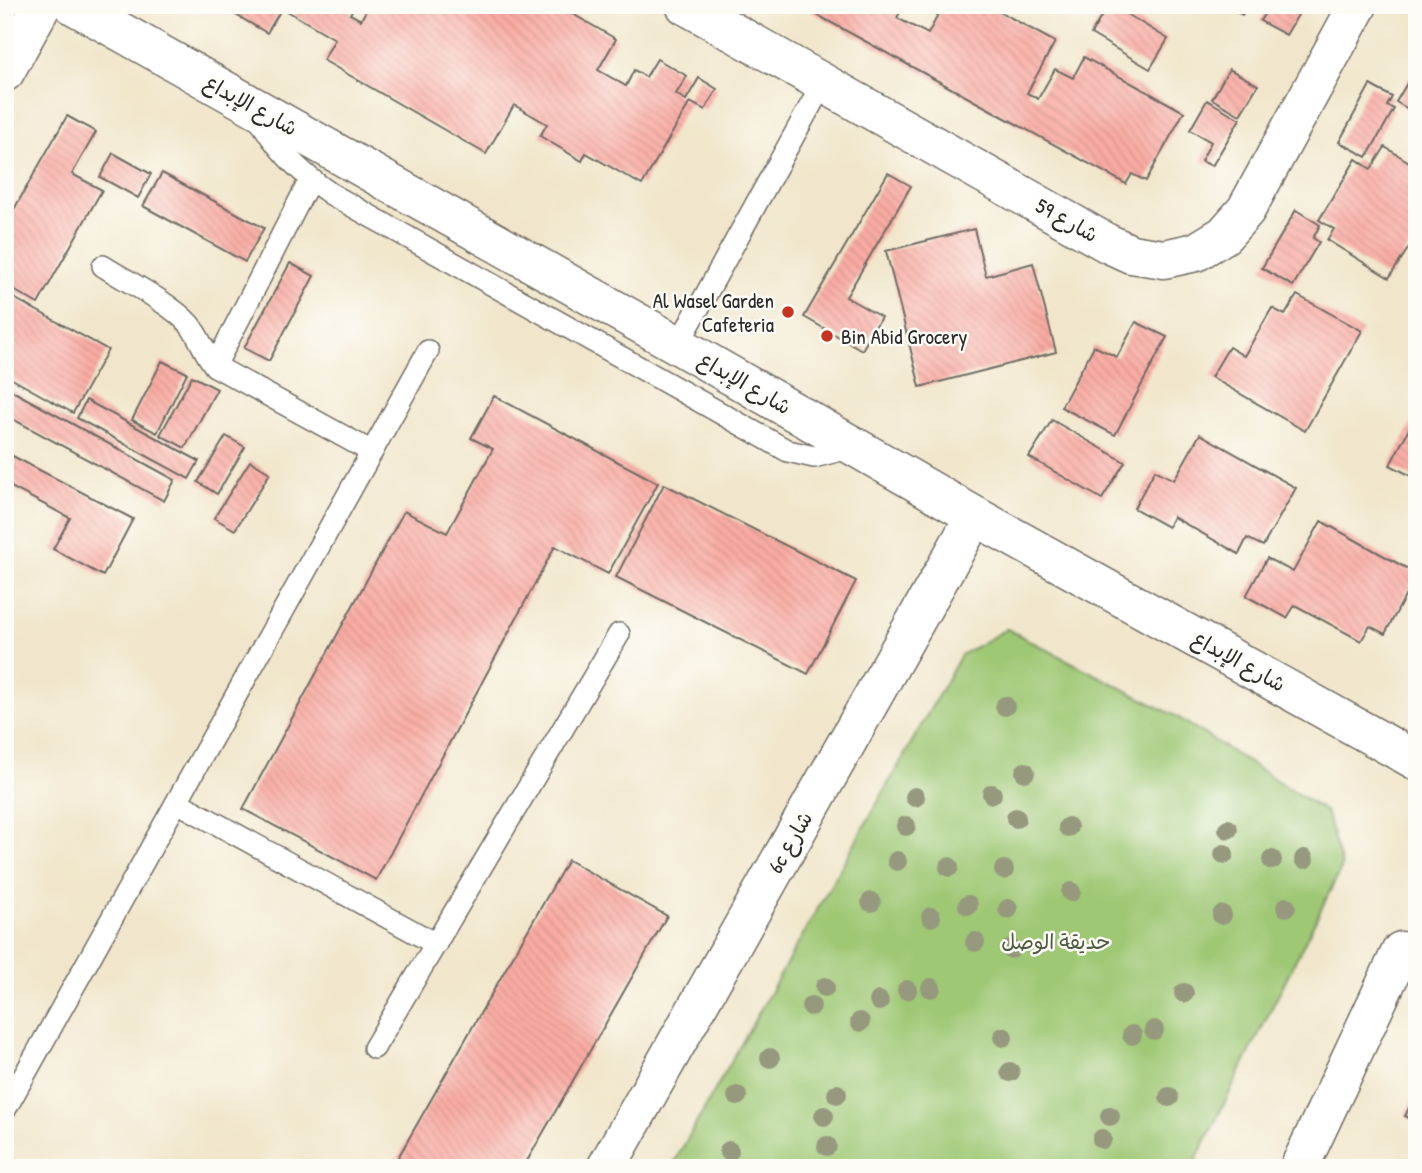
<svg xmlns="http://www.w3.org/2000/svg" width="1422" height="1173" font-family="'Patrick Hand','Playpen Sans Arabic',sans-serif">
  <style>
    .park { fill: #9fc874; stroke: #657a50; stroke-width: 2 }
    .building { fill: url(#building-back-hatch) }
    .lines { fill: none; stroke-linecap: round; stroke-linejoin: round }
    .service-casing { stroke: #706c63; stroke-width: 24 }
    .minor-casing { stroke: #706c63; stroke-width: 41 }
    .tertiary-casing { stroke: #706c63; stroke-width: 41 }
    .service { stroke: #fff; stroke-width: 21 }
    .minor { stroke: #fff; stroke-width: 38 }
    .tertiary { stroke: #fff; stroke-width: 38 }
    .tree { fill: #97997f }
    .poi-dot { fill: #c8321e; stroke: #fdfcf7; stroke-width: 2.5 }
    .labels { text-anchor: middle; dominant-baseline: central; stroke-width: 5; stroke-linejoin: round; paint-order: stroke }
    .street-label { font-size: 21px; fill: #2b2b2b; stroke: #fdfcf7 }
    .poi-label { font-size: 21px; fill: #2b2b2b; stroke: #fdfcf7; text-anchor: end }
    .park-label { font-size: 21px; fill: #4e5a41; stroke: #fdfcf7 }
  </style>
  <defs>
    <pattern id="building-back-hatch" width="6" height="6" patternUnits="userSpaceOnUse" patternTransform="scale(1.75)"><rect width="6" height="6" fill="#f9aba3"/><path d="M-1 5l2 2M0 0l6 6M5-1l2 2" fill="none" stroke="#d6938c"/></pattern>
  </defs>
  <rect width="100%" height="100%" fill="#fdfcf7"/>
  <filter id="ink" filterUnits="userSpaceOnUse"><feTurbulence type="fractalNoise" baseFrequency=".0143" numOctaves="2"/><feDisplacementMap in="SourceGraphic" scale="14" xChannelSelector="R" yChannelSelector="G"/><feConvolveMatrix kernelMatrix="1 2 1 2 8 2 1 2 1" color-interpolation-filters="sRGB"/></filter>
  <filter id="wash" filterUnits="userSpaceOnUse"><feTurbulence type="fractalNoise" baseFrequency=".00686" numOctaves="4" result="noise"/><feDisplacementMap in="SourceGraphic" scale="28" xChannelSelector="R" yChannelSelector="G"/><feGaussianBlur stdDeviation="1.57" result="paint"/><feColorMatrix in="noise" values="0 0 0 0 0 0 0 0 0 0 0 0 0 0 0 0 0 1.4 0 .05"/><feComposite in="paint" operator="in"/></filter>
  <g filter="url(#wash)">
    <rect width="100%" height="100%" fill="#f1e6cb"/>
    <polygon class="park" points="1007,629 1174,715 1326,812 1342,867 1192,1168 671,1168 961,655"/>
    <g id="blocks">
      <g class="building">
        <polygon points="219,5 355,5 350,14 361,20 369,5 557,5 616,39 598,70 626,86 634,70 646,77 657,59 687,76 676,94 686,100 699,78 717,89 705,110 690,102 642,185 586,153 582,161 540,136 547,124 514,105 486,154 323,60 335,39 282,8 267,33"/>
        <polygon points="799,5 904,5 897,18 928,34 938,15 930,10 933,5 988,5 1055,42 1027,93 1038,99 1055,69 1073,78 1084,57 1184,112 1146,181 1132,174 1126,184"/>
        <polygon points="1108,5 1112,5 1168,39 1150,69 1091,34"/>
        <polygon points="1225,5 1248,5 1242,15"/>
        <polygon points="1270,5 1304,5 1286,35 1260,21"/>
        <polygon points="1417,66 1417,114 1396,102"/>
        <polygon points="1229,69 1258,85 1240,115 1212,99"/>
        <polygon points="1370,85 1392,97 1387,106 1394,109 1367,157 1339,142"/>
        <polygon points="1207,100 1240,119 1212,166 1201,161 1211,142 1190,130"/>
        <polygon points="67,116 96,132 72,174 102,190 38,304 5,285 5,225"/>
        <polygon points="1385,147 1417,167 1417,235 1389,278 1327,240 1334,229 1319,220 1356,159 1371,169"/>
        <polygon points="113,153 151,174 138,198 100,177"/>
        <polygon points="162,173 264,228 245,262 143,206"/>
        <polygon points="888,173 911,186 846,297 881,317 862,350 804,317"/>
        <polygon points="1296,210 1320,225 1313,238 1319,242 1293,286 1262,268"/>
        <polygon points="974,229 986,276 1033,263 1056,352 920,387 886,251"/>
        <polygon points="290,263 314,276 269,361 244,348"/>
        <polygon points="5,293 108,350 73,413 5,375"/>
        <polygon points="1297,295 1362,331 1305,431 1211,377 1229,347 1244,356 1272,308 1285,315"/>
        <polygon points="1136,322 1167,337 1115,435 1061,407 1094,346 1117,357"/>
        <polygon points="162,361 187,373 157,433 132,420"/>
        <polygon points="192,376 217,389 185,448 160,435"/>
        <polygon points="5,387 175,480 164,501 5,415"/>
        <polygon points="494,396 658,483 608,574 555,546 376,880 243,809 404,511 447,533 493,449 471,438"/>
        <polygon points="86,400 199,461 189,479 77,418"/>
        <polygon points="1417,414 1417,479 1390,465"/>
        <polygon points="1052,420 1125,462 1102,499 1029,457"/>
        <polygon points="1200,434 1296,488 1263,546 1247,538 1239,554 1173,517 1168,527 1134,508 1155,470 1174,480"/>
        <polygon points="226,436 245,447 217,494 198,482"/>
        <polygon points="5,452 133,519 103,576 53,549 70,518 5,484"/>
        <polygon points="250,461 270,473 235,530 214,518"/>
        <polygon points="664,484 856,581 808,674 616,577"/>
        <polygon points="1321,521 1417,574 1385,634 1370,626 1361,641 1295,605 1287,618 1246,596 1267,558 1293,572"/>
        <polygon points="568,860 667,916 523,1168 392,1168"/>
        <polygon points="1417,1092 1417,1122 1405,1116"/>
      </g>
    </g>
  </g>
  <g filter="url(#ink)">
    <use href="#blocks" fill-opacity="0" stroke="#706c63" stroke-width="2"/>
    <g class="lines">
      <g class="service-casing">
        <g id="service">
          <path d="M258,116C276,149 300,173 331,194L788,451L814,457L856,446"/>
          <path d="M103,266C128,282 170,303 189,324C200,337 204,353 215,366L372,452"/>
          <polyline points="678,345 823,83"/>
          <polyline points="215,366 310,180"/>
          <polyline points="177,802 436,944"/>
          <polyline points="374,1048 619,634"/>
          <polyline points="5,1110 428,351"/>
        </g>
      </g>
      <g class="minor-casing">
        <g id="minor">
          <polyline points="685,5 1107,243 1131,254 1164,259 1196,252 1224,235 1246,210 1358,5"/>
          <polyline points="5,72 42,5"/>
          <polyline points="606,1168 975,516"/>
          <polyline points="1299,1168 1401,951"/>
        </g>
      </g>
      <g class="tertiary-casing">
        <polyline id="tertiary" points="73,5 678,345 975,516 1417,761"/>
      </g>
      <use href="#service" class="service"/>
      <use href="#minor" class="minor"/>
      <use href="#tertiary" class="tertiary"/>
    </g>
    <g class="tree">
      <circle cx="1005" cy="706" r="10"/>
      <circle cx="1025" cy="772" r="10"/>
      <circle cx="992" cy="794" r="10"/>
      <circle cx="915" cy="797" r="10"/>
      <circle cx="1016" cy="818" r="10"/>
      <circle cx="906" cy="826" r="10"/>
      <circle cx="1068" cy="827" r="10"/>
      <circle cx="1228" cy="829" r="10"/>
      <circle cx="1224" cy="854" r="10"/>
      <circle cx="1304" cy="859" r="10"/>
      <circle cx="1272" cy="860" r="10"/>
      <circle cx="897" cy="861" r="10"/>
      <circle cx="949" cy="867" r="10"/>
      <circle cx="1004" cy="870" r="10"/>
      <circle cx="1071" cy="892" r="10"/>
      <circle cx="871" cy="902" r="10"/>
      <circle cx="968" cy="905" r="10"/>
      <circle cx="1286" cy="907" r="10"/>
      <circle cx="1008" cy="909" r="10"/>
      <circle cx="1222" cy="915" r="10"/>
      <circle cx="931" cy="917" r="10"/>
      <circle cx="975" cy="942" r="10"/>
      <circle cx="1011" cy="949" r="10"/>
      <circle cx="825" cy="987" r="10"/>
      <circle cx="931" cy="988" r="10"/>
      <circle cx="907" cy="990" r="10"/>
      <circle cx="1184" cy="993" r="10"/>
      <circle cx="879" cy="1001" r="10"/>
      <circle cx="811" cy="1006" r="10"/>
      <circle cx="860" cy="1022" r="10"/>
      <circle cx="1154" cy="1030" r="10"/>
      <circle cx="1132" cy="1035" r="10"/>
      <circle cx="1003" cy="1037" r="10"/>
      <circle cx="770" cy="1058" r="10"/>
      <circle cx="1010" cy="1072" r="10"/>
      <circle cx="837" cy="1094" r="10"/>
      <circle cx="737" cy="1096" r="10"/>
      <circle cx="1169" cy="1097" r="10"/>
      <circle cx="824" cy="1116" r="10"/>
      <circle cx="1110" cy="1116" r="10"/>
      <circle cx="1102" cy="1139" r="10"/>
      <circle cx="827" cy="1146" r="10"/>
      <circle cx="729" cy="1151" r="10"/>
    </g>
  </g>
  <g class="poi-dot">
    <circle cx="788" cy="312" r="7"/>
    <circle cx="827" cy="336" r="7"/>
  </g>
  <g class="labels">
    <g class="street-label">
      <text transform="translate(251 105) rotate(29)">شارع الإبداع</text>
      <text transform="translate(1067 220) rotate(29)">شارع 59</text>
      <text transform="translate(745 383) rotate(30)">شارع الإبداع</text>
      <text transform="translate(1239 661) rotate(29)">شارع الإبداع</text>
      <text transform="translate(790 842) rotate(-60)">6c شارع</text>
    </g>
    <g class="poi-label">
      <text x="774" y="300">Al Wasel Garden<tspan x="774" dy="24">Cafeteria</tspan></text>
      <text x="841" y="336" text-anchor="start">Bin Abid Grocery</text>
    </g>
    <g class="park-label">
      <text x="1056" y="941">حديقة الوصل</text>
    </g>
  </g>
  <rect width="1422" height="1173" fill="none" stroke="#fdfcf7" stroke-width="28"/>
</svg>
